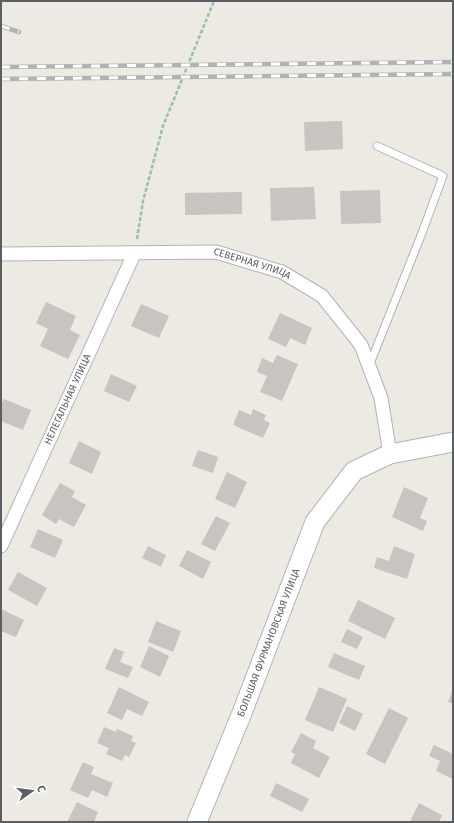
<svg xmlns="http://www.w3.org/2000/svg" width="454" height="823" font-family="'Fira Sans',sans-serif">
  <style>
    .building { fill: #c8c5c0 }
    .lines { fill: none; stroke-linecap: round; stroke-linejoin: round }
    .lane-casing { stroke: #b0b3b7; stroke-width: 9 }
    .street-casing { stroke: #b0b3b7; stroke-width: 15 }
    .secondary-casing { stroke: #afb2b7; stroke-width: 21 }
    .path { stroke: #99c0a4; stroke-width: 2.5; stroke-dasharray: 4 2; stroke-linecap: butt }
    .lane { stroke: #fff; stroke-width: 7 }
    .street { stroke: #fff; stroke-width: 13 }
    .secondary { stroke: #fff; stroke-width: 19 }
    .rail-casing { stroke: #b1b2b2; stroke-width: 4.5 }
    .rail { stroke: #fff; stroke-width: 3; stroke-dasharray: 9; stroke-linecap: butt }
    .labels { text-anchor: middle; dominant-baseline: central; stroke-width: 3.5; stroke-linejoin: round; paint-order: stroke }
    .street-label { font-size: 10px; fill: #5b5e62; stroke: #fff }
  </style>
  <rect width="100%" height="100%" fill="#eceae3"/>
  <g class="building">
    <polygon points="342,121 343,149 305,151 304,122"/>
    <polygon points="314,187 316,219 271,221 270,188"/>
    <polygon points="380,190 381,223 341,224 340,191"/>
    <polygon points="242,192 242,214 185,215 185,193"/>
    <polygon points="46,302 76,316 70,330 80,335 68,359 40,346 48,329 36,323"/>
    <polygon points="141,304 169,316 159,338 131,326"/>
    <polygon points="280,313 312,328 305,345 290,338 286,347 268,339"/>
    <polygon points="277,355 298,364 282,401 260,392 267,376 257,372 262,358 273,363"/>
    <polygon points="111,374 137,386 129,402 104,391"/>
    <polygon points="4,399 31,410 23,430 1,421 1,405"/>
    <polygon points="253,409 266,415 264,420 270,423 263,438 233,425 239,410 251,415"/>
    <polygon points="79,441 101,452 92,474 69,463"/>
    <polygon points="198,450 218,457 213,473 192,466"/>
    <polygon points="227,472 247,482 235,508 215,499"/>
    <polygon points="60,483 75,491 72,497 86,505 74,527 59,519 56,524 42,515"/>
    <polygon points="404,487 428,498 420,518 427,521 423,531 392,517"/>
    <polygon points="216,516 230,523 215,551 201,544"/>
    <polygon points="38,529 63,540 55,558 30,547"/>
    <polygon points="148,546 166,555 161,567 142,558"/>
    <polygon points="394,546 415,554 407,579 374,568 377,557 389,561"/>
    <polygon points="187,550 211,562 203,579 179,566"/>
    <polygon points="18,572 47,588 37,606 8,590"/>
    <polygon points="358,600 395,618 385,639 348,621"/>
    <polygon points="1,609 24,620 16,637 1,631"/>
    <polygon points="156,621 181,631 173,652 148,642"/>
    <polygon points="347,629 363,637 357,649 341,642"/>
    <polygon points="149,646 169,656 160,677 140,667"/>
    <polygon points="114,648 124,652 120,662 133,667 128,678 105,669"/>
    <polygon points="334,653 365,666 359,680 328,667"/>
    <polygon points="119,687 149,702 142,716 127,709 122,720 107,713"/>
    <polygon points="319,687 347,699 333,732 305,720"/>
    <polygon points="453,689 453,704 448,702"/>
    <polygon points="347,706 363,714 355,731 339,723"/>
    <polygon points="389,708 408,718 385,764 366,754"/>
    <polygon points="104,727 116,732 117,729 133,736 131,741 136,743 129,757 125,755 122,761 106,754 109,748 97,743"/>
    <polygon points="301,733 316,741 313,748 330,757 319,778 291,763 295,754 291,752"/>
    <polygon points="434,745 453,754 453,779 436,771 440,761 429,756"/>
    <polygon points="83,762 94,767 91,774 113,783 107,797 92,790 88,798 70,790"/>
    <polygon points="276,783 309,799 302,812 270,796"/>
    <polygon points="77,802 98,812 94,822 67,822"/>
    <polygon points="419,803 442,815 439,822 410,822"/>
  </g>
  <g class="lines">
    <g class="lane-casing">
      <polyline id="lane" points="369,366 422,233 443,176 377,146"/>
    </g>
    <g class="street-casing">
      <g id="street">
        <path id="s1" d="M1,254L216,252L282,272L322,296L361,345L381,398L390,454"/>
        <path id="s2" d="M1,546L134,254"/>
      </g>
    </g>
    <g class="secondary-casing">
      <g id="secondary">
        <path id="s3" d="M197,822L242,713L315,522L354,471L390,454L453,442"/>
      </g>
    </g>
    <polyline class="path" points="137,239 143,201 163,126 214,1"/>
    <use href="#lane" class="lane"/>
    <use href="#street" class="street"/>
    <use href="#secondary" class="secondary"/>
    <g class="rail-casing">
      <g id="rail">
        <polyline points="1,26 19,32"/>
        <polyline points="1,67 453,62"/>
        <polyline points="1,79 453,74"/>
      </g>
    </g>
    <use href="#rail" class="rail"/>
  </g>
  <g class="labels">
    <g class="street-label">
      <text stroke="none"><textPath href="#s1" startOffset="253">СЕВЕРНАЯ УЛИЦА</textPath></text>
      <text stroke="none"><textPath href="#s2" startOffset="161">НЕЛЕГАЛЬНАЯ УЛИЦА</textPath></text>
      <text stroke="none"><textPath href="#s3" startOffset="193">БОЛЬШАЯ ФУРМАНОВСКАЯ УЛИЦА</textPath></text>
    </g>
  </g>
  <rect width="454" height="823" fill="none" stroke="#5b5e62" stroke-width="4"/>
  <g transform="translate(32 791) rotate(76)" stroke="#ffffff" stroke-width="3" paint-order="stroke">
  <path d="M0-3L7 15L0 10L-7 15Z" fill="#5b5e62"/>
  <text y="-6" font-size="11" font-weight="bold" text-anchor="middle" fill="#5b5e62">С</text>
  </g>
</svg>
